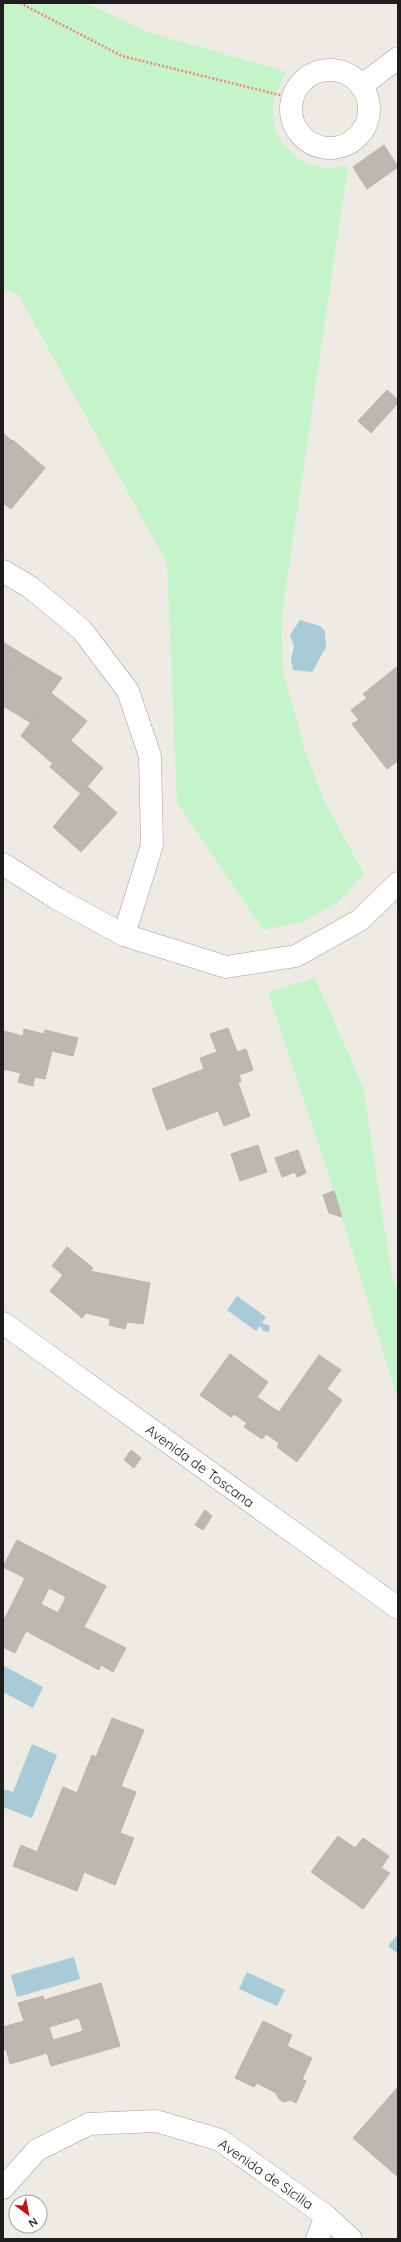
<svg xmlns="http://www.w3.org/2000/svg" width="401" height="2242" font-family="Quicksand,sans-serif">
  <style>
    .park { fill: #c5f4ca }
    .water { fill: #a8cbd7 }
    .building { fill: #bdb7b1; stroke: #bdb2a8; fill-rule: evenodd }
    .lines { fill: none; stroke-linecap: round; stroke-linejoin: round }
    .minor-casing { stroke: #a1a1a1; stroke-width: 23 }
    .path { stroke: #ec8777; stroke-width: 2.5; stroke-dasharray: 2 2; stroke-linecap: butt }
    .minor { stroke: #fff; stroke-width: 22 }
    .labels { text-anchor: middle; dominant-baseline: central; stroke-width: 3.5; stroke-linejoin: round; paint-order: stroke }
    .street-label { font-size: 14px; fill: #1d1d1d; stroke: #fff }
  </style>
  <rect width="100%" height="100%" fill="#edebe4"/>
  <g class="park">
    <path d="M3,3H86L147,32L287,72C280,83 274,93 273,106C268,138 298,169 330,168C336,168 342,166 348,165L281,621L283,672L305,750L324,801L364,874L337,903L302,922L263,930L177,802L167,563L18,294L3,289Z"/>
    <polygon points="315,978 363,1087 392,1277 398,1292 398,1400 334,1191 268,992"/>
  </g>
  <g class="water">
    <polygon points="300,620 320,626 325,631 326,647 312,672 293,670 291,659 294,646 290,635"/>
    <polygon points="237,1296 266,1317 262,1323 270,1326 269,1332 263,1331 260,1326 256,1331 227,1310"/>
    <polygon points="4,1666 43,1687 33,1708 3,1692"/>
    <polygon points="32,1744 57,1755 32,1818 3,1807 3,1789 13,1792"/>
    <polygon points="398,1934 398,1954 388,1946"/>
    <polygon points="74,1957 80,1979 17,1997 11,1975"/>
    <polygon points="247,1972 285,1990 277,2006 239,1989"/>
  </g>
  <g class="building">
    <polygon points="384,145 398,167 367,189 353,167"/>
    <polygon points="387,390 398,400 398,403 371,433 358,421"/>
    <polygon points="3,433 12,441 3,451"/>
    <polygon points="13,440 45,468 11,509 3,503 3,451"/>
    <polygon points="3,642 22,654 3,684"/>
    <polygon points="22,654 62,678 30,722 3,706 3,684"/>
    <polygon points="398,666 398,761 387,769 352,724 359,720 351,710 367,698 363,694"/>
    <polygon points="51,693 87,721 52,763 21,736"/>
    <polygon points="71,741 103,768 81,794 50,767"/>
    <polygon points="87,786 117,813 81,852 53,827"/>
    <polygon points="228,1028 237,1052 246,1049 253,1070 239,1075 241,1081 238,1083 250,1116 224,1126 218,1111 167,1130 152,1089 204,1069 200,1058 217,1052 210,1034"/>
    <polygon points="24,1029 44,1034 45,1030 78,1038 73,1056 52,1051 45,1079 35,1077 33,1086 18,1082 21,1073 3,1069 3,1031 23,1036"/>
    <polygon points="258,1145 267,1172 240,1181 231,1154"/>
    <polygon points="298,1150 306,1173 297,1177 295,1172 282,1177 275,1158"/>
    <polygon points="334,1191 342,1217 329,1213 323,1195"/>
    <polygon points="67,1247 93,1268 90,1271 150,1283 143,1324 127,1322 125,1329 109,1325 110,1319 86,1313 82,1318 50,1291 63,1275 52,1266"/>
    <polygon points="230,1354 268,1382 257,1397 279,1412 319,1355 341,1370 327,1389 342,1400 297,1462 277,1447 279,1443 266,1434 262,1439 244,1427 247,1423 234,1414 231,1417 200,1395"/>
    <polygon points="131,1450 141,1458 134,1468 124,1460"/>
    <polygon points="205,1510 212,1516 203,1530 195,1525"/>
    <path d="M17,1540L106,1586L84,1627L126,1648L113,1672L101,1665L99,1670L26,1631L15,1653L3,1647V1622L25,1578L3,1567ZM49,1588L66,1597L58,1613L41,1604Z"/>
    <polygon points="112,1718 144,1730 121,1786 136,1792 120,1833 134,1838 115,1885 84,1872 77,1891 13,1866 21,1845 37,1852 63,1787 77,1793 92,1755 96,1757"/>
    <polygon points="338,1836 355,1848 363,1838 389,1856 381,1868 390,1873 363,1909 311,1872"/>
    <path d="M101,1983L120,2046L51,2066L47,2053L10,2064L6,2049L3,2050V2027L24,2021L18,2003L43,1996L44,2000ZM79,2018L83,2031L53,2040L49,2027Z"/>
    <polygon points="263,2021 292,2035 287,2046 312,2058 302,2079 306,2081 296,2103 290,2100 284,2102 279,2099 276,2093 257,2083 254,2087 235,2078"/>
    <polygon points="398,2087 398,2177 353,2138"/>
  </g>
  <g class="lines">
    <g class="minor-casing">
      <g id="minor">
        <circle cx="330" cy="109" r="39"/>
        <polyline points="361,86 398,58"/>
        <polyline points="3,571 30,587 82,630 128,691 150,756 152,845 124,935"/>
        <polyline points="3,864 56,898 124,935 226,967 296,956 360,920 398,883"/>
        <polyline points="3,1323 398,1608"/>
        <polyline points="3,2188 37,2150 89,2124 156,2121 220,2140 326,2216 351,2239"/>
        <polyline points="317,2239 326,2216"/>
      </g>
    </g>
    <polyline class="path" points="20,3 122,56 292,98"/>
    <use href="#minor" class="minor"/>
  </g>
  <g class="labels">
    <g class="street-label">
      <text transform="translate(200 1466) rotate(36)">Avenida de Toscana</text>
      <text transform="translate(266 2174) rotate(35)">Avenida de Sicilia</text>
    </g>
  </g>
  <rect width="401" height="2242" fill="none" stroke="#1d1d1d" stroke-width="8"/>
  <g transform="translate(28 2214) rotate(148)"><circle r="19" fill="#ffffff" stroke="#a5a5a5"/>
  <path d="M0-3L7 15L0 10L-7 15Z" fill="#b71913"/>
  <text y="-6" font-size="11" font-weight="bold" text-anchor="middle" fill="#1d1d1d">N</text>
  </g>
</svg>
